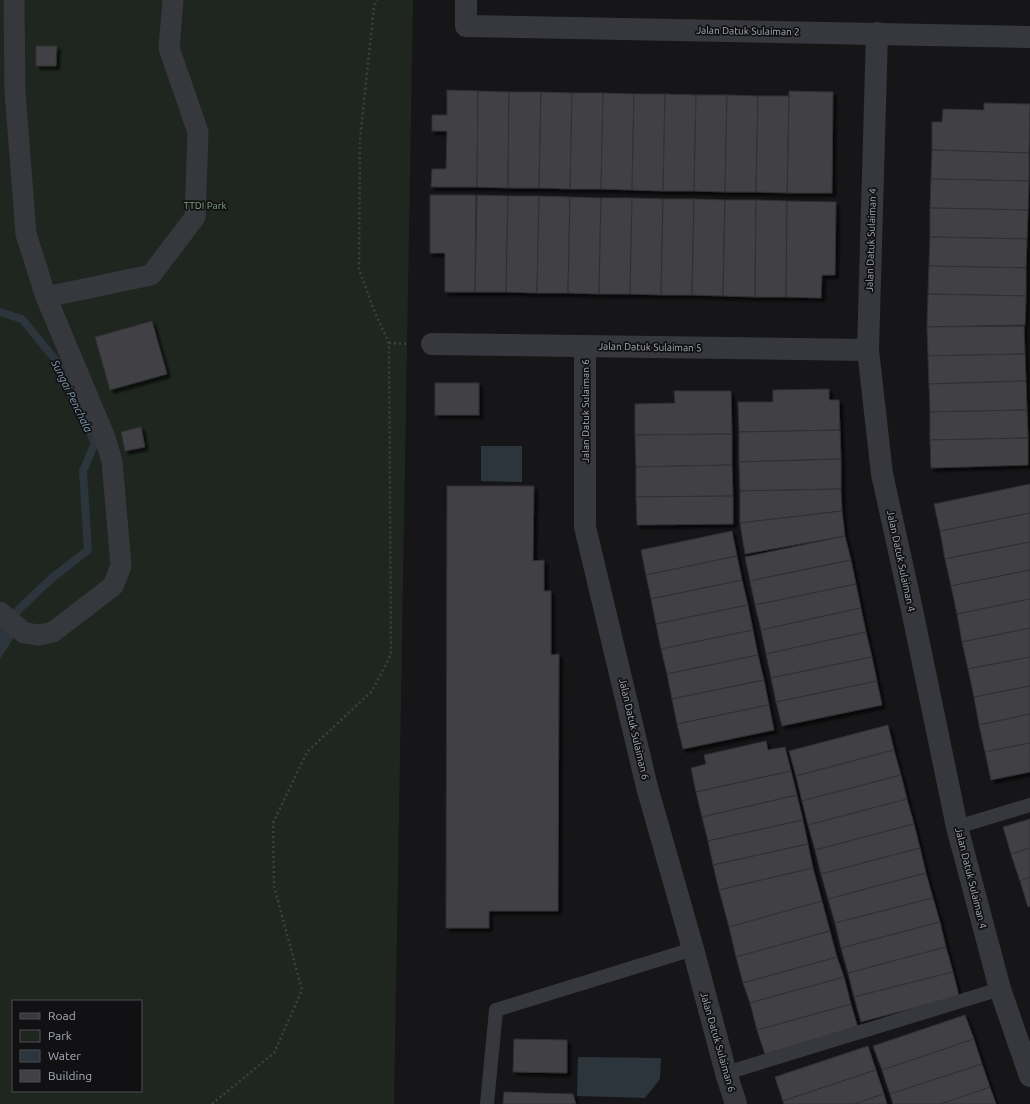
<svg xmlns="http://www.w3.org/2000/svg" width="1030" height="1104" font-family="Ubuntu,sans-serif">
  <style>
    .green { fill: #1e261f; fill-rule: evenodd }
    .water { fill: #2c353c }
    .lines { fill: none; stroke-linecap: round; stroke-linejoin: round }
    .stream { stroke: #2c353c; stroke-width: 8 }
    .building { fill: #404145; stroke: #303034; filter: url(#shadow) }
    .path { stroke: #3d3f44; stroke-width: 2.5; stroke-dasharray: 2 3; stroke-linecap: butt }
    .service { stroke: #37383d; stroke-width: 14 }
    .pedestrian { stroke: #37383d; stroke-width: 21 }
    .minor { stroke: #37383d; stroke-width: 22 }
    .labels { text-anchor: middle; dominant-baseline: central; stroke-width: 3.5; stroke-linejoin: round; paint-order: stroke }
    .street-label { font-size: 10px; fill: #a8adb8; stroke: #111113 }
    .park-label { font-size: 10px; fill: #7fa381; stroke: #111113 }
    .water-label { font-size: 11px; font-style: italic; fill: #7f9bb3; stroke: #111113 }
  </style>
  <defs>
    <filter id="shadow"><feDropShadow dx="3.5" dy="3.5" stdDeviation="1" flood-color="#0009"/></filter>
  </defs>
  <rect width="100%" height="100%" fill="#161618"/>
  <path class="green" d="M0,0H413L394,1104H0ZM13,1001H141V1091H13Z"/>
  <g class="water">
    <polygon points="481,446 522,446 522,482 481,481"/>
    <polygon points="0,623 15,636 0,659"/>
    <polygon points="578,1057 661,1058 660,1079 645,1098 577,1096"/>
  </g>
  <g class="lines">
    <polyline class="stream" points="0,312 22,319 58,363 95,443 83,471 88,550 52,578 18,610 0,632"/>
  </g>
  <g class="building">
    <polygon points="36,46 57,46 56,66 36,66"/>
    <polygon points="447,90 478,91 477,187 431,187 432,169 446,169 447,131 432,131 432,115 447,115"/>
    <polygon points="478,91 509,92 508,188 477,187"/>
    <polygon points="789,91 833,92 832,193 787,193"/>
    <polygon points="509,92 541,92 539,188 508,188"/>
    <polygon points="541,92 572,93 570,189 539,188"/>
    <polygon points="572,93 603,93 601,189 570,189"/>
    <polygon points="603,93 634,94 632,190 601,189"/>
    <polygon points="634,94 665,94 663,191 632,190"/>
    <polygon points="665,94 696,95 694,191 663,191"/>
    <polygon points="696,95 727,95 725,192 694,191"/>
    <polygon points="727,95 758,96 756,192 725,192"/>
    <polygon points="758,96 789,96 787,193 756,192"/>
    <polygon points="984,103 1030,104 1029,153 932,150 932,122 942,122 943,109 984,110"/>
    <polygon points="932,150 1029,153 1029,181 931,179"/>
    <polygon points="931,179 1029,181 1028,210 930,208"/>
    <polygon points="430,195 476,195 475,292 445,292 445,253 430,253"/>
    <polygon points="477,195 508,196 506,292 475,292"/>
    <polygon points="508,196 539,196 537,293 506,292"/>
    <polygon points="539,196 570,197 568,293 537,293"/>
    <polygon points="570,197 601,198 599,294 568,293"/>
    <polygon points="601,198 632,198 630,294 599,294"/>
    <polygon points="632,198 663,199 661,295 630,294"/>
    <polygon points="663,199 694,199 692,295 661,295"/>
    <polygon points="694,199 725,200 723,296 692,295"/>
    <polygon points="725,200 756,200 755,297 723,296"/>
    <polygon points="756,200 787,201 786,297 755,297"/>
    <polygon points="787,201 836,202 835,275 822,275 821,298 786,297"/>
    <polygon points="930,208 1028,210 1027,239 930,237"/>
    <polygon points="930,237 1027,239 1026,268 929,266"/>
    <polygon points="929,266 1026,268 1026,296 928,294"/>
    <polygon points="928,294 1026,296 1025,325 927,327"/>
    <polygon points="152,321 167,374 110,390 95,337"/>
    <polygon points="1024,326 1025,354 928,356 927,327"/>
    <polygon points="1025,354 1026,381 929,384 928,356"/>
    <polygon points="1026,381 1027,410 930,412 929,384"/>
    <rect x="435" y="383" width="44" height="32"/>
    <polygon points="829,389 829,400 839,400 840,430 739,432 738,402 773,402 773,390"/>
    <polygon points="674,391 731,391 732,434 635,435 635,404 675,403"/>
    <polygon points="1027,410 1028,438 930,440 930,412"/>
    <polygon points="141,427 145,447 125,451 121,432"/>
    <polygon points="840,430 841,459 739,462 739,432"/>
    <polygon points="732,434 732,465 636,467 635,435"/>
    <polygon points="1028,438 1028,465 931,468 930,440"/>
    <polygon points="841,459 841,489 740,491 739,462"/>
    <polygon points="732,465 733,496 636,497 636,467"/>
    <polygon points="1030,484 1030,513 940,531 934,504"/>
    <polygon points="447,486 534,486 533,561 544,560 544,591 551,591 551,655 559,654 558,911 489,911 489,928 446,928"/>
    <polygon points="841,489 842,511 740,523 740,491"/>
    <polygon points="733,496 733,524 637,525 636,497"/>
    <polygon points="842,511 845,536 745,554 740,523"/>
    <polygon points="1030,513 1030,542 945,559 940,531"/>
    <polygon points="732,531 737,556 646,575 641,550"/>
    <polygon points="845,536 851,560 750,581 745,557"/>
    <polygon points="1030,542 1030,570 951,586 945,559"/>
    <polygon points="737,556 742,580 651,599 646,575"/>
    <polygon points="851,560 856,584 755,605 750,581"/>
    <polygon points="1030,570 1030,599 957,614 951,586"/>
    <polygon points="742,580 748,605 656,624 651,599"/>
    <polygon points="856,584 861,608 761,630 755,605"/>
    <polygon points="1030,599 1030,628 962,642 957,614"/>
    <polygon points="748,605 753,630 661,649 656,624"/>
    <polygon points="861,608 866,632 766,654 761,630"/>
    <polygon points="1030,628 1030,657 968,669 962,642"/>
    <polygon points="753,630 758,655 667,674 661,649"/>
    <polygon points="866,632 872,657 771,678 766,654"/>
    <polygon points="758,655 764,680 672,699 667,674"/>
    <polygon points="872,657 877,681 776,702 771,678"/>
    <polygon points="1030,657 1030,686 974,697 968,669"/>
    <polygon points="764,680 769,705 677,724 672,699"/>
    <polygon points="877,681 882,705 782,726 776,702"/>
    <polygon points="1030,686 1030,714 979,725 974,697"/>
    <polygon points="769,705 774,730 683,749 677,724"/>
    <polygon points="1030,714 1030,743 985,752 979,725"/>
    <polygon points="888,725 894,750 796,776 789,751"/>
    <polygon points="766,741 768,750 785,747 791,771 696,792 691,768 706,764 704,755"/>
    <polygon points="1030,743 1030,772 991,780 985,752"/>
    <polygon points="894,750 901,775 802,801 796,776"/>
    <polygon points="791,771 797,795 702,817 696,792"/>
    <polygon points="901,775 907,799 808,825 802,801"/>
    <polygon points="797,795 803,820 708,841 702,817"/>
    <polygon points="907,799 914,824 815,850 808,825"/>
    <polygon points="1030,819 1030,848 1011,854 1003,827"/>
    <polygon points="803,820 808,844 713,865 708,841"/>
    <polygon points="914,824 920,848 821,874 815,850"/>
    <polygon points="808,844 813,868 719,890 713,865"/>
    <polygon points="920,848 926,873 828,899 821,874"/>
    <polygon points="1030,848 1030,877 1020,881 1011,854"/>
    <polygon points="813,868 822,901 729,927 719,890"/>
    <polygon points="926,873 933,898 835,923 828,899"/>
    <polygon points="1030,877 1030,906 1028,907 1020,881"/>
    <polygon points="933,898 940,922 841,948 835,923"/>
    <polygon points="822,901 830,931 736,957 729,927"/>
    <polygon points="940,922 946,947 848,973 841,948"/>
    <polygon points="830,931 837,957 743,983 736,957"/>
    <polygon points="946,947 953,972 854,997 848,973"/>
    <polygon points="837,957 844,977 750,1003 743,983"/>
    <polygon points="953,972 959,996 861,1022 854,997"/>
    <polygon points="844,977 851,1004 757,1030 750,1003"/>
    <polygon points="851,1004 858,1028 765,1054 757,1030"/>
    <polygon points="965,1015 974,1039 882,1070 873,1046"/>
    <polygon points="514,1039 567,1040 567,1073 513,1072"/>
    <polygon points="974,1039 982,1064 890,1094 882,1070"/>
    <polygon points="868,1046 876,1070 783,1101 775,1077"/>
    <polygon points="982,1064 990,1087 941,1104 893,1104 890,1094"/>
    <polygon points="876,1070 884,1094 854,1104 784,1104 783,1101"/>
    <polygon points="990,1087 996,1104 941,1104"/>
    <polygon points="504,1092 573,1094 576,1104 503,1104"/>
    <polygon points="884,1094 887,1104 854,1104"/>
  </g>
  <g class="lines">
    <g class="path">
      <polyline points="389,343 409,344"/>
      <polyline points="212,1104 274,1053 302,990 274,886 273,823 307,752 372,691 391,654 389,343 373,308 359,269 360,140 374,6 377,0"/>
    </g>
    <g class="service">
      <polyline points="957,827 1030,805"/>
      <polyline points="726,1073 1000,989"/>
      <polyline points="487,1104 496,1010 693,949"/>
    </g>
    <g class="pedestrian">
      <polyline points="46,297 151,275 195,217 198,132 169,48 173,0"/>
      <polyline points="0,612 24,633 39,635 53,632 113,586 121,566 112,461 104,435 46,297 26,234 15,92 14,0"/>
    </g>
    <g class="minor">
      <polyline points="466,0 466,26 1030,37"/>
      <polyline points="877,33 868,350 882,474 911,605 957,827 1000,989 1030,1076"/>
      <polyline points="432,344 868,350"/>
      <polyline points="585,346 585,527 647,787 693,949 726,1073 736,1104"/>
    </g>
  </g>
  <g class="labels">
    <g class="street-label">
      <text transform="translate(748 31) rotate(1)">Jalan Datuk Sulaiman 2</text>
      <text transform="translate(871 240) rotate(-88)">Jalan Datuk Sulaiman 4</text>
      <text transform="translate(650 347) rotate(1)">Jalan Datuk Sulaiman 5</text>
      <text transform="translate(585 411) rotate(-90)">Jalan Datuk Sulaiman 6</text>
      <text transform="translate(901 561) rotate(78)">Jalan Datuk Sulaiman 4</text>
      <text transform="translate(634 729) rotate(77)">Jalan Datuk Sulaiman 6</text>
      <text transform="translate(971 878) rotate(76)">Jalan Datuk Sulaiman 4</text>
      <text transform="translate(718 1042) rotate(74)">Jalan Datuk Sulaiman 6</text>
    </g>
    <g class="park-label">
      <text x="205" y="205">TTDI Park</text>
    </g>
    <g class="water-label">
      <text transform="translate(72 396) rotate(64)">Sungai Penchala</text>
    </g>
  </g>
  <rect x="12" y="1000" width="130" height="92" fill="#111113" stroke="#4d4f55"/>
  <rect x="20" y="1013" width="20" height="6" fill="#37383d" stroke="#4d4f55"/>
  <text x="48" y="1020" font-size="12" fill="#a8adb8">Road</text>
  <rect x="20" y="1030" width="20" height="12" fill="#1e261f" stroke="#4d4f55"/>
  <text x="48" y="1040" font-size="12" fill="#a8adb8">Park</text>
  <rect x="20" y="1050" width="20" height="12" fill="#2c353c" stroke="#4d4f55"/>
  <text x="48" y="1060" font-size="12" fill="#a8adb8">Water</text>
  <rect x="20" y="1070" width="20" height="12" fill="#404145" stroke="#4d4f55"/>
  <text x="48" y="1080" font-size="12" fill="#a8adb8">Building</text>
</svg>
